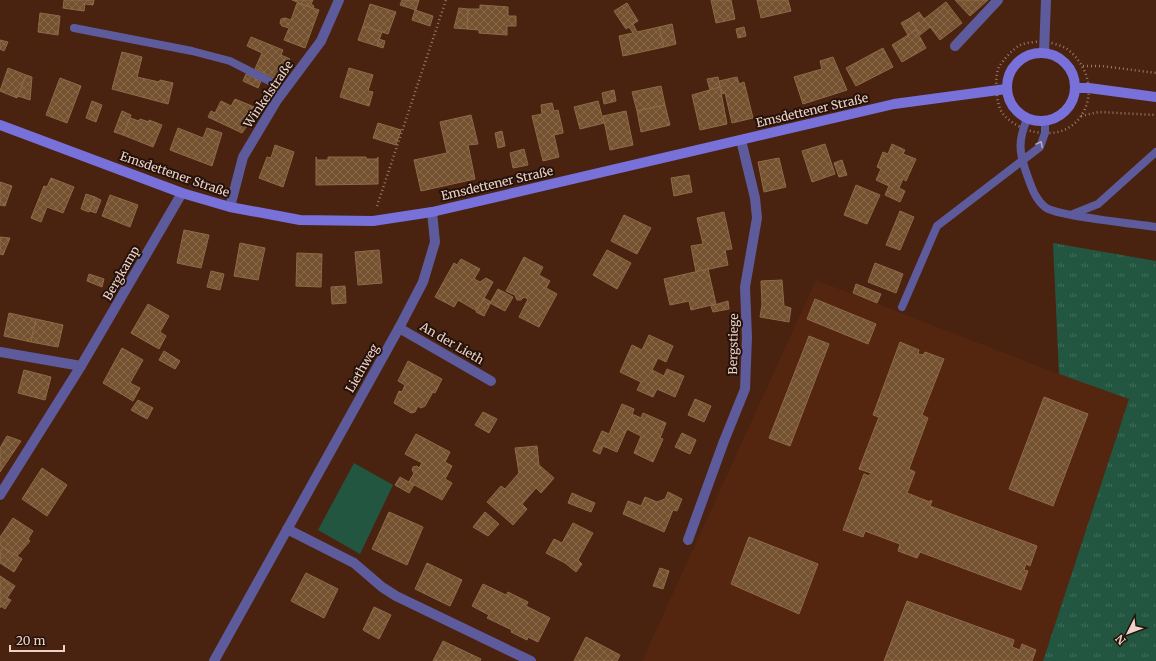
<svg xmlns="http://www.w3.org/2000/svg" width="1156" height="661" font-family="Merriweather,serif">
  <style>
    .built { fill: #54250f }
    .grass { fill: url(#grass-tufts) }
    .green { fill: #235641 }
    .building { fill: url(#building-cross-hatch); stroke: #8f6a48 }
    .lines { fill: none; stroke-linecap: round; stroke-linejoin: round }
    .path { stroke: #9b7a6b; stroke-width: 2.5; stroke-dasharray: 1 3; stroke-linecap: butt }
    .lane { stroke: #5d5b9c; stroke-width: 8 }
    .street { stroke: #5d5b9c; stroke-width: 10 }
    .secondary { stroke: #7871d9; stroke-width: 10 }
    .oneway { stroke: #bba8b8 }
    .labels { text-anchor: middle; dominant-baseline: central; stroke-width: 4; stroke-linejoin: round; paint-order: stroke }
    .street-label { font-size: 12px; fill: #edd2c7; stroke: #24120a }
  </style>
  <defs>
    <pattern id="grass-tufts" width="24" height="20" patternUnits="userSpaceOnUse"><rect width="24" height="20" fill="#235641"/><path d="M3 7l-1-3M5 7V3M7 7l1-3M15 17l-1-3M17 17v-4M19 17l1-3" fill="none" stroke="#436d5b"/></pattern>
    <pattern id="building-cross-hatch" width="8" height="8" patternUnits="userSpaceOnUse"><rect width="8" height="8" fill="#74512f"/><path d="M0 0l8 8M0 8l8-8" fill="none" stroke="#88694c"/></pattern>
  </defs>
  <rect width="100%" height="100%" fill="#4a2210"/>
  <polygon class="built" points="816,280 1059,374 1129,399 1043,661 642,661"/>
  <polygon class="grass" points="1053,243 1156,261 1156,661 1043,661 1129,399 1059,374"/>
  <polygon class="green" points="354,463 393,485 360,554 318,530"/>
  <g class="building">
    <polygon points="64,0 94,0 93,5 85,4 84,11 63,8"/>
    <polygon points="292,0 313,0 311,4 314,6 313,8"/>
    <polygon points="402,0 419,0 416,10 400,5"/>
    <polygon points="711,0 731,0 735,19 716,23"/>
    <polygon points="757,0 788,0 791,11 761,18"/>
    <polygon points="955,0 988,0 970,16"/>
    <polygon points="946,2 962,23 940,40 924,19"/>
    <polygon points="297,3 319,10 305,48 284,40 289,28 282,26 280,23 281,19 285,18 291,20"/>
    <polygon points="627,3 638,21 633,24 637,32 659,27 664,47 623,56 619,36 633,33 629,27 626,29 614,11"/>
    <polygon points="370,4 396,12 388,34 363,26"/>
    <polygon points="480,5 508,7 508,16 516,16 516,26 507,26 507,35 479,33 479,30 467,29 468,9 480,9"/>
    <polygon points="459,8 468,9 467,29 454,28"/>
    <polygon points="415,10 433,16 430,26 412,20"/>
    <polygon points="919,12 930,27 920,35 910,18"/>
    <polygon points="40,13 60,16 58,35 38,32"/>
    <polygon points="910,18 917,30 908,35 901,23"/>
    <polygon points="672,24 676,44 664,47 659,27"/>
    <polygon points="363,26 382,32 377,46 358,40"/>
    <polygon points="744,27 746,36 738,38 736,29"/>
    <polygon points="916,30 926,48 902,62 892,45"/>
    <polygon points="251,37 283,50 281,55 290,59 280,81 255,69 262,53 247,46"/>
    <polygon points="379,39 385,41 383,48 377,46"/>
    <polygon points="0,40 8,42 4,51 0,49"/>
    <polygon points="883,48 893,67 856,86 846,68"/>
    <polygon points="122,52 142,57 137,77 159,82 160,80 173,83 168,104 112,89"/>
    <polygon points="833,57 847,90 803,104 794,77 822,69 820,61"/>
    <polygon points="8,68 26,75 17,98 0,91"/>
    <polygon points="349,68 373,75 368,91 373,92 369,106 340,97"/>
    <polygon points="246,74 261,81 258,88 243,81"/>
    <polygon points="26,75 32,77 30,100 18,96"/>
    <polygon points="718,77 720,87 710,90 707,79"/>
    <polygon points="737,77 739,84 744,82 753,118 732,123 725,93 722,94 719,81"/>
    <polygon points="60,78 81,86 67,123 46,115"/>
    <polygon points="661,86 665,105 637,111 632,92"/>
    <polygon points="720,87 727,124 700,130 692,95"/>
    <polygon points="614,90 616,101 604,104 602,93"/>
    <polygon points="235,99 259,109 242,133 208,117 211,111 215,113 221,101 231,106"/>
    <polygon points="92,101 102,105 96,122 86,118"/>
    <polygon points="598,101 604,123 580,129 574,107"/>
    <polygon points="552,103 554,111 558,110 563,131 563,133 554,135 559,157 543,161 532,116 542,114 541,105"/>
    <polygon points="665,105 670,125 641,132 637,111"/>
    <polygon points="122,111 131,115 123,135 114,132"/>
    <polygon points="626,111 633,145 610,150 603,116"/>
    <polygon points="471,115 478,144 468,145 475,179 421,191 414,160 447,153 440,122"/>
    <polygon points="130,118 139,121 140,119 149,122 149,120 162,125 153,147 123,135"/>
    <polygon points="378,123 401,130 396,145 373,138"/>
    <polygon points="178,128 203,138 207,128 222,133 212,166 170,150"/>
    <polygon points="502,131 505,146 498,148 495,133"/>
    <polygon points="825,144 835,174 812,182 802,151"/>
    <polygon points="892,144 905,150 903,154 916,159 906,181 903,179 899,188 905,191 900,202 885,195 889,186 876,180 881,169 877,167 883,152 888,154"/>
    <polygon points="275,145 294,152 283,187 259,178 267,157 271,158"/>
    <polygon points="524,149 528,165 513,168 510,153"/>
    <polygon points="316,157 317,160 328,160 328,157 366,157 366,159 377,159 378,157 378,184 316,185"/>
    <polygon points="779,158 786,187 764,192 758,162"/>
    <polygon points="842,160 847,175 839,177 834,163"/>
    <polygon points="689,175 692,192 674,196 671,178"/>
    <polygon points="51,178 74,187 63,213 47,207 41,222 31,218 44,186 47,187"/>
    <polygon points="0,182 12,186 5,206 0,205"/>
    <polygon points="856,185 880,195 867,224 844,215"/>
    <polygon points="86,194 95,197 89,212 81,209"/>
    <polygon points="110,195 138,205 130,227 102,216"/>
    <polygon points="95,197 101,200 96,213 90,211"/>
    <polygon points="900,211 914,217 900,250 886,245"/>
    <polygon points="724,212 732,249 725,250 728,265 696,272 691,246 703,244 697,218"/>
    <polygon points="624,215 651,228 637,254 611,241"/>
    <polygon points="184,230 209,235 201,268 177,263"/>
    <polygon points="0,237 10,238 3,255 0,254"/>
    <polygon points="240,243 265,248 258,280 234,276"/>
    <polygon points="379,250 382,283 358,285 355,252"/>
    <polygon points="607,250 631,263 617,289 593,275"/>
    <polygon points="297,253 322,254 321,287 296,286"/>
    <polygon points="524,257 543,267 539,275 550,281 546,288 557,294 539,327 519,317 528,299 524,297 521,300 517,300 515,295 506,291"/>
    <polygon points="461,259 480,269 474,279 480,282 486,278 493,282 477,311 458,300 454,307 435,297 454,263 457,265"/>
    <polygon points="875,263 903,274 896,293 868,282"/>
    <polygon points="708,269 716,304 691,310 689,301 670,305 664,279"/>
    <polygon points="211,271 224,274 220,290 207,287"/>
    <polygon points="89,274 104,279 102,287 87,281"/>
    <polygon points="782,280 784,306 791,308 789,322 760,317 762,305 761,281"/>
    <polygon points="856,284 881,294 877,303 853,293"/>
    <polygon points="345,286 346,303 332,304 331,287"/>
    <polygon points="498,289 513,297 505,311 490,303"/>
    <polygon points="484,298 491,302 484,316 476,312"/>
    <polygon points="815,299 876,324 868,344 807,319"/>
    <polygon points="728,301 729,309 713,312 711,306"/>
    <polygon points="148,304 169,316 160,332 166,336 159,349 131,333"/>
    <polygon points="9,313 36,319 31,342 4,336"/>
    <polygon points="36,319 63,325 58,347 31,342"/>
    <polygon points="649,335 673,346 666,362 658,358 652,370 664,376 667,369 684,376 675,397 657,389 653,397 637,390 641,382 620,372 632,345 642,350"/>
    <polygon points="809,336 829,344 790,446 769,438"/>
    <polygon points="900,342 919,350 918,354 923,355 925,352 944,359 922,415 928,418 909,469 915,472 907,493 930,502 931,500 932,501 930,506 1037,546 1030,566 1026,564 1024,570 1028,571 1021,590 920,552 917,558 898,551 900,544 865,531 863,537 843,530 864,474 869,476 871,473 859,469 879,417 873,415"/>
    <polygon points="122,348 143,360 130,383 140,388 133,401 103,383"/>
    <polygon points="164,351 180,361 175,369 159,360"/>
    <polygon points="408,361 442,379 435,393 433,392 425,406 421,408 418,406 415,412 411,413 394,403 399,391 402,392 405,385 398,381"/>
    <polygon points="24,370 51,377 45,400 18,393"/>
    <polygon points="1044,397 1088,414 1053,506 1009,489"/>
    <polygon points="695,399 711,406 704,422 688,415"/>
    <polygon points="138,400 153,408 147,419 131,410"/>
    <polygon points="622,404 634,409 632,414 641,418 643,413 666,423 660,438 663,439 653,462 634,453 641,436 627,429 617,452 603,446 600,454 593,451 602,431 609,434"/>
    <polygon points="483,412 497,419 489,433 475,425"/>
    <polygon points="682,433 696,440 690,454 675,447"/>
    <polygon points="416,434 450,452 445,462 452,466 445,479 452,483 442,500 409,482 414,473 412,470 413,467 417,466 419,468 422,463 405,454"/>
    <polygon points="7,436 21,441 0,472 0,448"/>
    <polygon points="537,446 539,465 554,478 541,493 536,488 522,504 527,509 513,525 487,502 501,486 505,489 519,473 515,448"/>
    <polygon points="42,468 67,485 47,516 22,499"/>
    <polygon points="400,477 414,485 409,493 395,485"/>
    <polygon points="668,492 682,499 677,511 673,510 664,532 623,514 628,501 641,506 645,497 657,502 665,499"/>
    <polygon points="572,493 595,503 591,512 568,503"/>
    <polygon points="389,512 423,527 407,565 372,549"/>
    <polygon points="485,512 499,524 488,536 473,527"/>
    <polygon points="13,518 33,531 28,539 30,541 17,556 0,545 0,537"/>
    <polygon points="573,523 593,533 578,560 582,564 576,572 565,563 546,553 554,539 562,543"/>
    <polygon points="749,537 818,564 799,614 731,584"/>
    <polygon points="1,546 22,559 14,572 0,563"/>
    <polygon points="427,563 462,580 450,606 415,589"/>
    <polygon points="660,568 669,571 663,589 653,586"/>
    <polygon points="306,573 338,589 324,618 291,601"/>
    <polygon points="0,576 15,586 7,598 11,600 5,609 1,606 0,608"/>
    <polygon points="483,584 506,595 508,592 528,602 526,606 550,618 538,642 528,637 527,640 511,632 512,630 487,618 489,615 472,606"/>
    <polygon points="907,601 1014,640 1012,647 1020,650 1022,644 1036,650 1032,661 884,661"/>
    <polygon points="374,607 391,615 379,639 363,630"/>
    <polygon points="586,637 620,655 617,661 574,661"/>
    <polygon points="443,641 481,659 480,661 433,661"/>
  </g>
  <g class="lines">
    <g class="path">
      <path d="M1044,41C1051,43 1061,45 1067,49C1088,65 1096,94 1081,116C1063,143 1021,135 1003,114C996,106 994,77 999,67C1003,60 1013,49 1020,45C1027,42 1037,42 1044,41Z"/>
      <polyline points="1083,66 1102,66 1156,73"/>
      <polyline points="1081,116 1099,112 1156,115"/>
      <polyline points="377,206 446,0"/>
    </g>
    <g class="lane">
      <polyline points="74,28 192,51 230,61 285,89"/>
      <path d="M1027,119C1018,141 1019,151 1026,172C1031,185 1034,198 1045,207C1055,216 1137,224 1156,227"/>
      <polyline points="1073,214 1098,204 1156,152"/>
      <polyline points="902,307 937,226 1040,147 1045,133 1045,121"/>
    </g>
    <g class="street">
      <polyline points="955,46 998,0"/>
      <polyline points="1044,53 1046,0"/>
      <polyline points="230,207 243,157 277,100 321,41 339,0"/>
      <polyline points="399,328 491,381"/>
      <polyline points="0,352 81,366"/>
      <polyline points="0,495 81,366 182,193"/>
      <polyline points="287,529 354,563 382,587 396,596 531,661"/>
      <polyline points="688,540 724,441 745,389 747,337 745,287 757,218 755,198 741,140"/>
      <polyline points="214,661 399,328 423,282 435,242 432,212"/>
    </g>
    <g class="secondary">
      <circle cx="1041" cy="87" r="34"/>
      <polyline points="1075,88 1089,88 1156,97"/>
      <polyline points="0,125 182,193 230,207 300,220 373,221 432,212 894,104 1006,89"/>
    </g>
  </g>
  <defs><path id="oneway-chevron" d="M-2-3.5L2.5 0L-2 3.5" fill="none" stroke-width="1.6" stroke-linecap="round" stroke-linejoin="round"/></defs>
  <use class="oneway" href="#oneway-chevron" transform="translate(1040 144) rotate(-62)"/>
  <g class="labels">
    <g class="street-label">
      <text transform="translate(268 94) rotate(-56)">Winkelstraße</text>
      <text transform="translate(812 110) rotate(-13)">Emsdettener Straße</text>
      <text transform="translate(175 174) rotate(19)">Emsdettener Straße</text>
      <text transform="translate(497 183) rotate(-13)">Emsdettener Straße</text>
      <text transform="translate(121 273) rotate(-60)">Bergkamp</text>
      <text transform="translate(452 343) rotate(30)">An der Lieth</text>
      <text transform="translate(733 344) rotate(-89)">Bergstiege</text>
      <text transform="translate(362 368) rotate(-60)">Liethweg</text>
    </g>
  </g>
  <g transform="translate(1128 633) rotate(228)" stroke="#24120a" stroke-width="3" paint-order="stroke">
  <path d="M0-3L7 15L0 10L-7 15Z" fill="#edd2c7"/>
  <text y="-6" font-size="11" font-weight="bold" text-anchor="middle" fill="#edd2c7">N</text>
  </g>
  <path d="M10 645v6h54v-6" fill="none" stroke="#edd2c7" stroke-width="2"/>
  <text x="16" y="645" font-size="12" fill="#edd2c7" stroke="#24120a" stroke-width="3" paint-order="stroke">20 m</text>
</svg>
